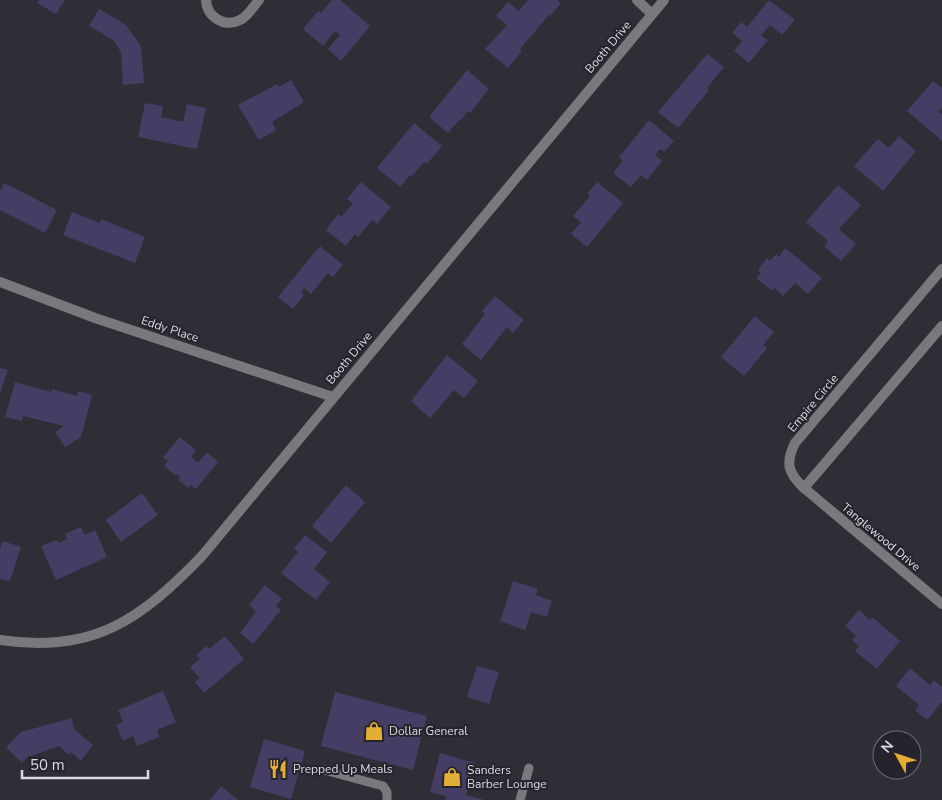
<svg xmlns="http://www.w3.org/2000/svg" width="942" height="800" font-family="'Nunito Sans',sans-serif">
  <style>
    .building { fill: #463d64 }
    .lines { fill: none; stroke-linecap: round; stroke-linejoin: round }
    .lane { stroke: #79797d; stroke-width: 9 }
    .street { stroke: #79797d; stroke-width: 10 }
    .labels { text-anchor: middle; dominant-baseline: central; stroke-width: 4; stroke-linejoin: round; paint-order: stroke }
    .street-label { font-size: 12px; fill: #dcdbe1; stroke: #25242c }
    .poi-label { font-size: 12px; fill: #dcdbe1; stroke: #25242c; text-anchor: start }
  </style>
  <rect width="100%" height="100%" fill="#2f2d36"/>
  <g class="building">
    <polygon points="39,0 65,0 56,14 37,3"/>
    <polygon points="332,0 340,0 370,26 341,61 328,49 340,35 335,31 323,46 303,29 318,11 321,13"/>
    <polygon points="528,0 557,0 561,3 550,16 549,15 520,49 522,51 508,68 485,49 507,25 496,16 508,2 519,11"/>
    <polygon points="769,0 795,20 782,35 770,25 761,35 768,40 749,63 734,51 742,41 732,33 741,22 747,27"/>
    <polygon points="99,9 126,25 141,46 144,83 123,85 121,52 113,40 89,26"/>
    <polygon points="707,54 724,67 707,88 709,90 678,128 658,112"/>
    <polygon points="467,70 489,89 470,113 468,111 461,120 460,119 448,133 429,117"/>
    <polygon points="291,80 304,102 272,122 276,130 259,140 238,105 277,84 279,87"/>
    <polygon points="933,81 942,88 942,108 939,112 942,114 942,141 907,111"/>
    <polygon points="145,103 163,106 161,117 183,122 187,104 206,108 197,149 138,137"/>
    <polygon points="649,120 674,141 664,152 660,149 655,155 662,161 647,180 641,175 631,187 613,173 623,161 619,157"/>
    <polygon points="414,123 442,146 427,164 424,162 412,176 410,175 400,187 377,168"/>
    <polygon points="899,136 916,151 883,191 854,166 878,139 889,148"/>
    <polygon points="361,182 391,207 377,224 372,220 358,237 355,234 346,246 326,230 338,214 341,217 353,203 347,199"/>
    <polygon points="597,182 623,203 587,247 571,234 581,222 573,216 590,196 587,194"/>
    <polygon points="4,183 57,210 45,233 0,210 0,191"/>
    <polygon points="838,185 861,205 839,229 856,244 841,261 824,246 828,241 806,222"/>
    <polygon points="72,212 100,223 101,219 145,237 135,263 63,235"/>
    <polygon points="320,246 343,265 333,277 328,273 311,294 304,288 301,292 304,295 293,309 278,297"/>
    <polygon points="785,248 822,278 808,294 795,283 783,296 775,288 772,291 756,278 761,273 758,270 767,258 770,261 776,254 779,257"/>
    <polygon points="495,296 524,320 513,333 507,327 481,360 462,344 485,314 482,311"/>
    <polygon points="755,316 774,332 763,345 767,348 744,376 721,357"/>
    <polygon points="447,355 478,381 464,398 454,390 430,418 411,401"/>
    <polygon points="0,368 8,370 0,393"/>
    <polygon points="15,382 51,392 52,389 77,396 78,391 92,395 81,437 65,447 55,432 64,426 23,416 22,421 5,417"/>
    <polygon points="180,437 196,450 191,457 198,463 207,452 218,462 196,489 191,485 189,488 178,480 180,477 177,474 176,476 164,466 168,461 163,457"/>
    <polygon points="346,485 365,502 331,543 312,526"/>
    <polygon points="142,493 158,515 121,542 106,520"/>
    <polygon points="81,527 85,535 95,530 107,557 56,580 41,546 57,540 58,543 67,539 65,534"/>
    <polygon points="305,535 327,552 314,569 330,582 316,600 281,573 298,552 294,549"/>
    <polygon points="3,541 21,547 10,581 0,579 0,549"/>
    <polygon points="513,581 538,589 536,595 552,601 547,617 531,612 525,630 500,621"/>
    <polygon points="265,585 282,599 276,606 281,610 253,644 240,633 256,611 249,605"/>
    <polygon points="859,610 870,620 872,617 900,641 877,669 855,651 859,646 852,640 856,636 845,626"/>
    <polygon points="225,636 244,659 204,693 195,682 200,678 190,667 200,659 196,655 206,646 209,649"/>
    <polygon points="477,666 499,672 489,704 467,697"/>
    <polygon points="910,668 930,685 934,680 942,687 942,702 927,720 915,710 919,705 896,686"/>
    <polygon points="163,691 176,722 157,730 159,737 137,746 133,736 123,741 116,725 123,722 118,710"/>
    <polygon points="335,692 427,716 413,770 321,746"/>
    <polygon points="72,718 74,729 93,745 81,761 71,752 69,755 59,746 31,756 29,755 22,763 6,747 21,732"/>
    <polygon points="264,739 305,751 291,799 250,787"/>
    <polygon points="440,753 475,763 466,795 484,800 445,800 446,796 430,792"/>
    <polygon points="221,786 238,800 210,800"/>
  </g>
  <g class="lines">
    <g class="lane">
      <polyline points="324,770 383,786 387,792 387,800"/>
      <polyline points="520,800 529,768"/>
    </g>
    <g class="street">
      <path d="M206,0C207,17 224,28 240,20C248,16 253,7 259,0"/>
      <polyline points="637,0 652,14"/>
      <path d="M942,269L795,443C785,463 788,473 804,488L942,604"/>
      <polyline points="0,282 95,318 333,397"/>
      <polyline points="804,488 942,326"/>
      <path d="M0,640C93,654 140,620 202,556L664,0"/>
    </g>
  </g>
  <defs>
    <g id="shop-bare" transform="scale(1.5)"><path d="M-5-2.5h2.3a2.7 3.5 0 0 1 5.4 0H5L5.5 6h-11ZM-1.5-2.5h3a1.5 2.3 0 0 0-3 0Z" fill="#e3ae35" stroke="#25242c" stroke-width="2.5" paint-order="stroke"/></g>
    <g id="restaurant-bare" transform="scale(1.5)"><path d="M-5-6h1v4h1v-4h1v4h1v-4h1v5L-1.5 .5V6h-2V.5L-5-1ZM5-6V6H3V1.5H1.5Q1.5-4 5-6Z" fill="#e3ae35" stroke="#25242c" stroke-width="2.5" paint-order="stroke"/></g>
  </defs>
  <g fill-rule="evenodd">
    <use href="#shop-bare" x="374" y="731"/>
    <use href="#restaurant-bare" x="278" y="769"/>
    <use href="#shop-bare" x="452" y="777"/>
  </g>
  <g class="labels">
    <g class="street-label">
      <text transform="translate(608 47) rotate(-50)">Booth Drive</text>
      <text transform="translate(170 329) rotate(18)">Eddy Place</text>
      <text transform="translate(349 358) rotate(-50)">Booth Drive</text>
      <text transform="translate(813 403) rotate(-50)">Empire Circle</text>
      <text transform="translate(881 537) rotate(40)">Tanglewood Drive</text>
    </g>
    <g class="poi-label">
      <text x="389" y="731">Dollar General</text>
      <text x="293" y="769">Prepped Up Meals</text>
      <text x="467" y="770">Sanders<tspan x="467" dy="14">Barber Lounge</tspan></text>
    </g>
  </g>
  <g transform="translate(897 755) rotate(310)"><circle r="24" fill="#25242c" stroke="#6e6d74"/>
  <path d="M0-4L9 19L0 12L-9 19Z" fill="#e3ae35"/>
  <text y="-8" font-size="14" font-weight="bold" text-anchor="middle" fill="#dcdbe1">N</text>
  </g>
  <path d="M22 770v8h126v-8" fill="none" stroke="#dcdbe1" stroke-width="2.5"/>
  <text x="30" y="770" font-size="15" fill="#dcdbe1" stroke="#25242c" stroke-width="4" paint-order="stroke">50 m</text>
</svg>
